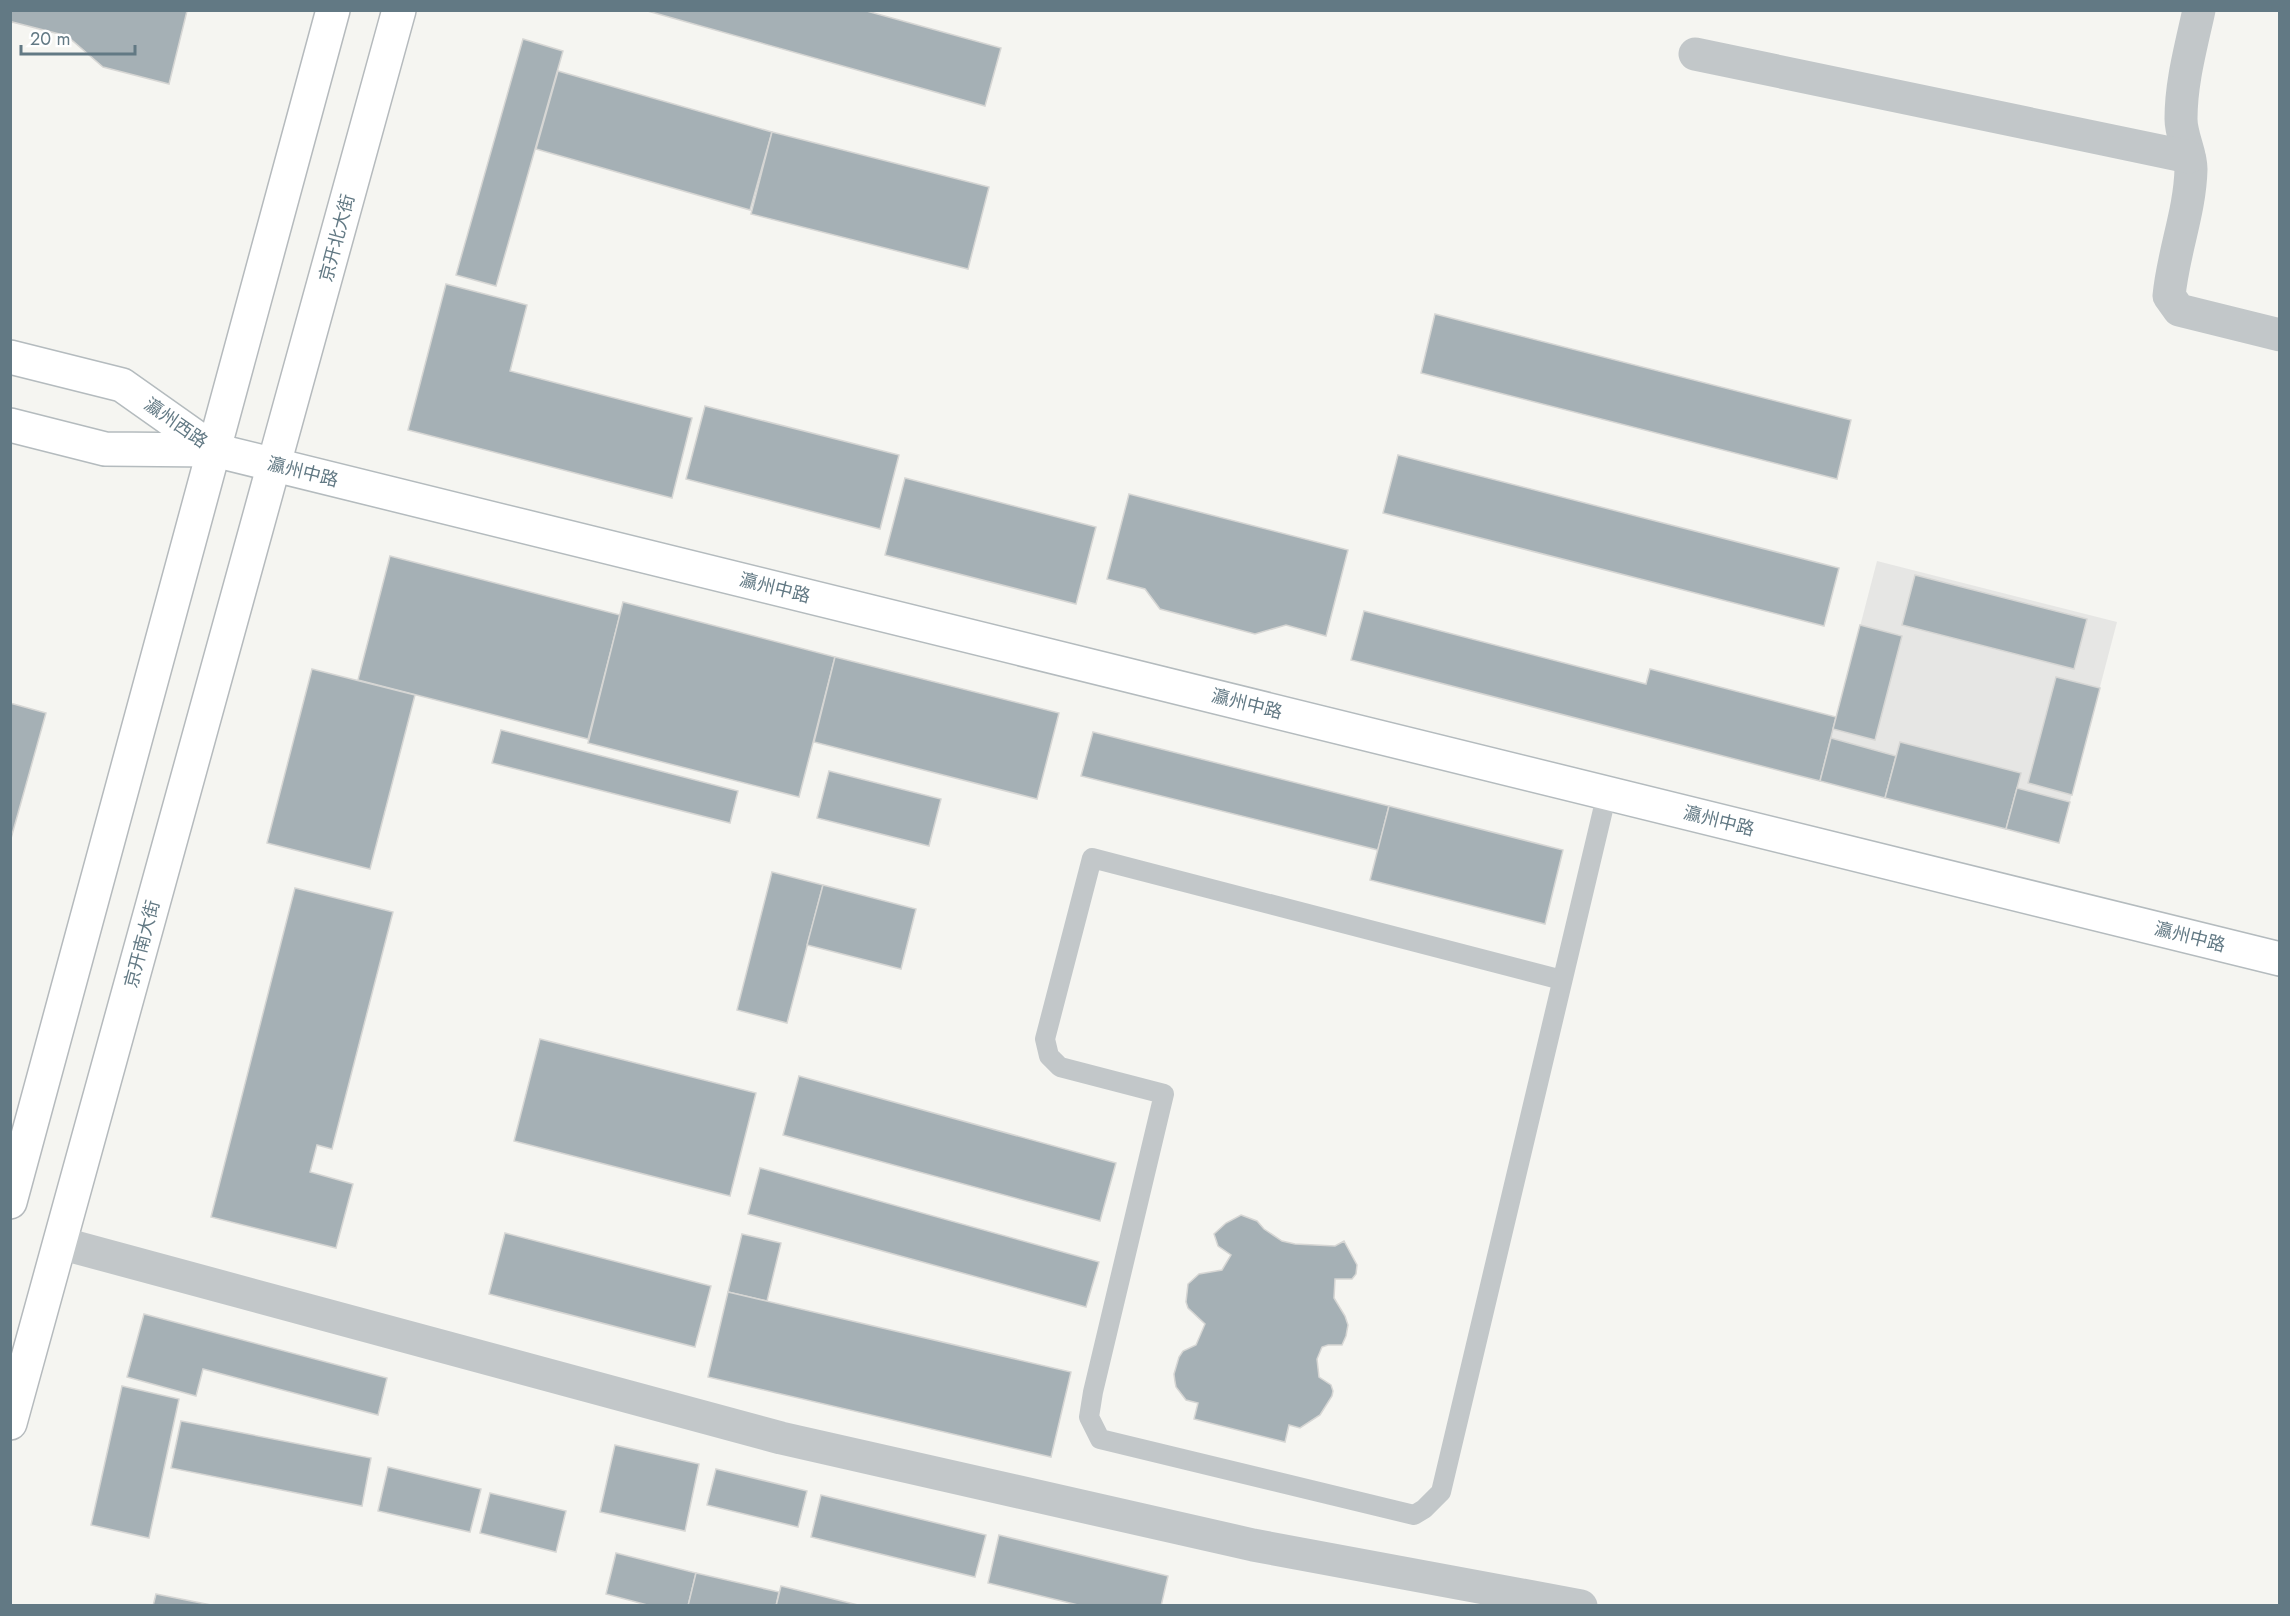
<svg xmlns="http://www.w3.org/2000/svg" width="2290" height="1616" font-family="Jost,'Noto Sans SC',sans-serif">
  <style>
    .built { fill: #e6e6e4 }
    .building { fill: #a5b0b5; stroke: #d6d6d4; stroke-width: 1.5 }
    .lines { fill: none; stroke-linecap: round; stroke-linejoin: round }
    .secondary-casing { stroke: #b4bbbe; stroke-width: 36 }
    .primary-casing { stroke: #b5babd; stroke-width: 36 }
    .lane { stroke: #c2c7c9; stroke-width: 20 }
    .street { stroke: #c2c7c9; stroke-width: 33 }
    .secondary { stroke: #fff; stroke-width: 33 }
    .primary { stroke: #fff; stroke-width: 33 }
    .labels { text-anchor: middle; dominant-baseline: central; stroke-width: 6; stroke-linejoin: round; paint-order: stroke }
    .street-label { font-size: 18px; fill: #627984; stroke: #fff }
  </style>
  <rect width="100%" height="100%" fill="#f5f5f1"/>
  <polygon class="built" points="1877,561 2117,622 2059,843 1820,781"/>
  <g class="building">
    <polygon points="10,10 184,10 187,11 169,84 103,67 67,36 12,22 10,27"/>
    <polygon points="644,10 863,10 1001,48 985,106"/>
    <polygon points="523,39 563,51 496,286 456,275"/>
    <polygon points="558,71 772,132 750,210 536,149"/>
    <polygon points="772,132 989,187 968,269 751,214"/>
    <polygon points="446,284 527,305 510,371 692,418 672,498 408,430"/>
    <polygon points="1435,314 1851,420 1837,479 1421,373"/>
    <polygon points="705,406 899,455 880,529 686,479"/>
    <polygon points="1398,455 1839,568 1824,626 1383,513"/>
    <polygon points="905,478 1096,527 1076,604 885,555"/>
    <polygon points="1129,494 1348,550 1326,636 1286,625 1255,634 1160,609 1145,589 1107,579"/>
    <polygon points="390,556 620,615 588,739 358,680"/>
    <polygon points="1915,575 2087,619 2074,669 1902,625"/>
    <polygon points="623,602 835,657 799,797 588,743"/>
    <polygon points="1364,611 1646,684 1650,669 1836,717 1820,781 1351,660"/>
    <polygon points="1860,625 1902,636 1875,740 1833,729"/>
    <polygon points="835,657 1059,713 1037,799 814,742"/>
    <polygon points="312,669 415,695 370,869 267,843"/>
    <polygon points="2056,677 2100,688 2072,795 2028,783"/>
    <polygon points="10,703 46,713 10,842"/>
    <polygon points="501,730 738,791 730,823 492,763"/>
    <polygon points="1093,732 1389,806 1378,850 1081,776"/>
    <polygon points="1831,738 1896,756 1885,798 1820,781"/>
    <polygon points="1900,742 2021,773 2006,829 1885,798"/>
    <polygon points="829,771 941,799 929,846 817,818"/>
    <polygon points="2017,788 2070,802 2059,843 2006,829"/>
    <polygon points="1389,806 1563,850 1545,924 1370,880"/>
    <polygon points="772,872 823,885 787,1023 737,1010"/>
    <polygon points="823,885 916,909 901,969 807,945"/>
    <polygon points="295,888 393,912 332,1149 317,1145 310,1172 353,1184 336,1248 211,1217"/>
    <polygon points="540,1039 756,1093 730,1196 514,1141"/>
    <polygon points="799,1076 1116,1163 1100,1221 783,1135"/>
    <polygon points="760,1168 1099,1262 1086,1307 748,1214"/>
    <polygon points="1241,1215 1257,1221 1264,1229 1282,1241 1295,1244 1335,1246 1344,1241 1357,1265 1356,1274 1352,1279 1335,1279 1334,1298 1345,1316 1348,1325 1346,1336 1342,1345 1328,1345 1322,1347 1317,1359 1319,1377 1331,1385 1333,1391 1332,1396 1320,1415 1300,1428 1289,1425 1285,1442 1194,1419 1198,1403 1186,1400 1176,1387 1175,1382 1174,1374 1179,1357 1183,1351 1196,1345 1205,1324 1188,1308 1186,1302 1188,1284 1199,1274 1222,1270 1231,1255 1218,1246 1214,1234 1226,1223"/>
    <polygon points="505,1233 711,1286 695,1347 489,1294"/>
    <polygon points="742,1234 781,1243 767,1301 728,1292"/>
    <polygon points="728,1292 1071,1372 1051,1457 708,1377"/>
    <polygon points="144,1314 387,1378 378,1415 203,1369 196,1396 127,1377"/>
    <polygon points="122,1386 179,1399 149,1538 91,1525"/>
    <polygon points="181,1421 371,1458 362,1506 171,1468"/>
    <polygon points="615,1445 699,1464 685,1531 600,1512"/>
    <polygon points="388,1467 481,1489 470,1532 378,1511"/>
    <polygon points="716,1469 807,1491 798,1527 707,1505"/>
    <polygon points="490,1493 566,1511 556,1552 480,1533"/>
    <polygon points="821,1495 986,1535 975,1577 811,1537"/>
    <polygon points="999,1535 1168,1576 1161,1606 1082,1606 988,1583"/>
    <polygon points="616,1553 696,1573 688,1606 651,1606 606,1594"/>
    <polygon points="696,1573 779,1592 776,1606 688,1606"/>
    <polygon points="781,1586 862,1606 776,1606"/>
    <polygon points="156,1594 216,1606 153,1606"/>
  </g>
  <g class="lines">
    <g class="secondary-casing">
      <g id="secondary">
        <polyline points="10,357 122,385 214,450"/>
        <polyline points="10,425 105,449 214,450 2280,959"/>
      </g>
    </g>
    <g class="primary-casing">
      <g id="primary">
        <polyline points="10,1202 333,10"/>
        <polyline points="10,1423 399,10"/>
      </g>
    </g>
    <polyline class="lane" points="1562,980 1092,858 1045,1039 1049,1056 1060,1067 1164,1094 1093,1392 1089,1417 1100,1439 1414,1515 1424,1509 1441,1492 1607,793"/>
    <g class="street">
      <path d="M2199,10C2191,47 2181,82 2181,119C2181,136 2191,153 2191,169C2190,212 2173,253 2169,296L2179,310L2280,335"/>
      <polyline points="1695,54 2189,157"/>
      <polyline points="60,1243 781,1438 1253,1545 1581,1606"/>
    </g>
    <use href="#secondary" class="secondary"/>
    <use href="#primary" class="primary"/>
  </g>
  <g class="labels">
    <g class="street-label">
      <text transform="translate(337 238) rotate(-75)">京开北大街</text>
      <text transform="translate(176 423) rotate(35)">瀛州西路</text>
      <text transform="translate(303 472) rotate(14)">瀛州中路</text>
      <text transform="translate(775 588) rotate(14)">瀛州中路</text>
      <text transform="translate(1247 704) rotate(14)">瀛州中路</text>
      <text transform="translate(1719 821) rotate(14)">瀛州中路</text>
      <text transform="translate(2190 937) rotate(14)">瀛州中路</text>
      <text transform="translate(142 944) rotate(-75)">京开南大街</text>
    </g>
  </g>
  <rect width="2290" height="1616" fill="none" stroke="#627984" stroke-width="24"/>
  <path d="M21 45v9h114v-9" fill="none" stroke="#627984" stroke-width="3"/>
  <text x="30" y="45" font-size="18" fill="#627984" stroke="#ffffff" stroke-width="4.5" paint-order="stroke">20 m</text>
</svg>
